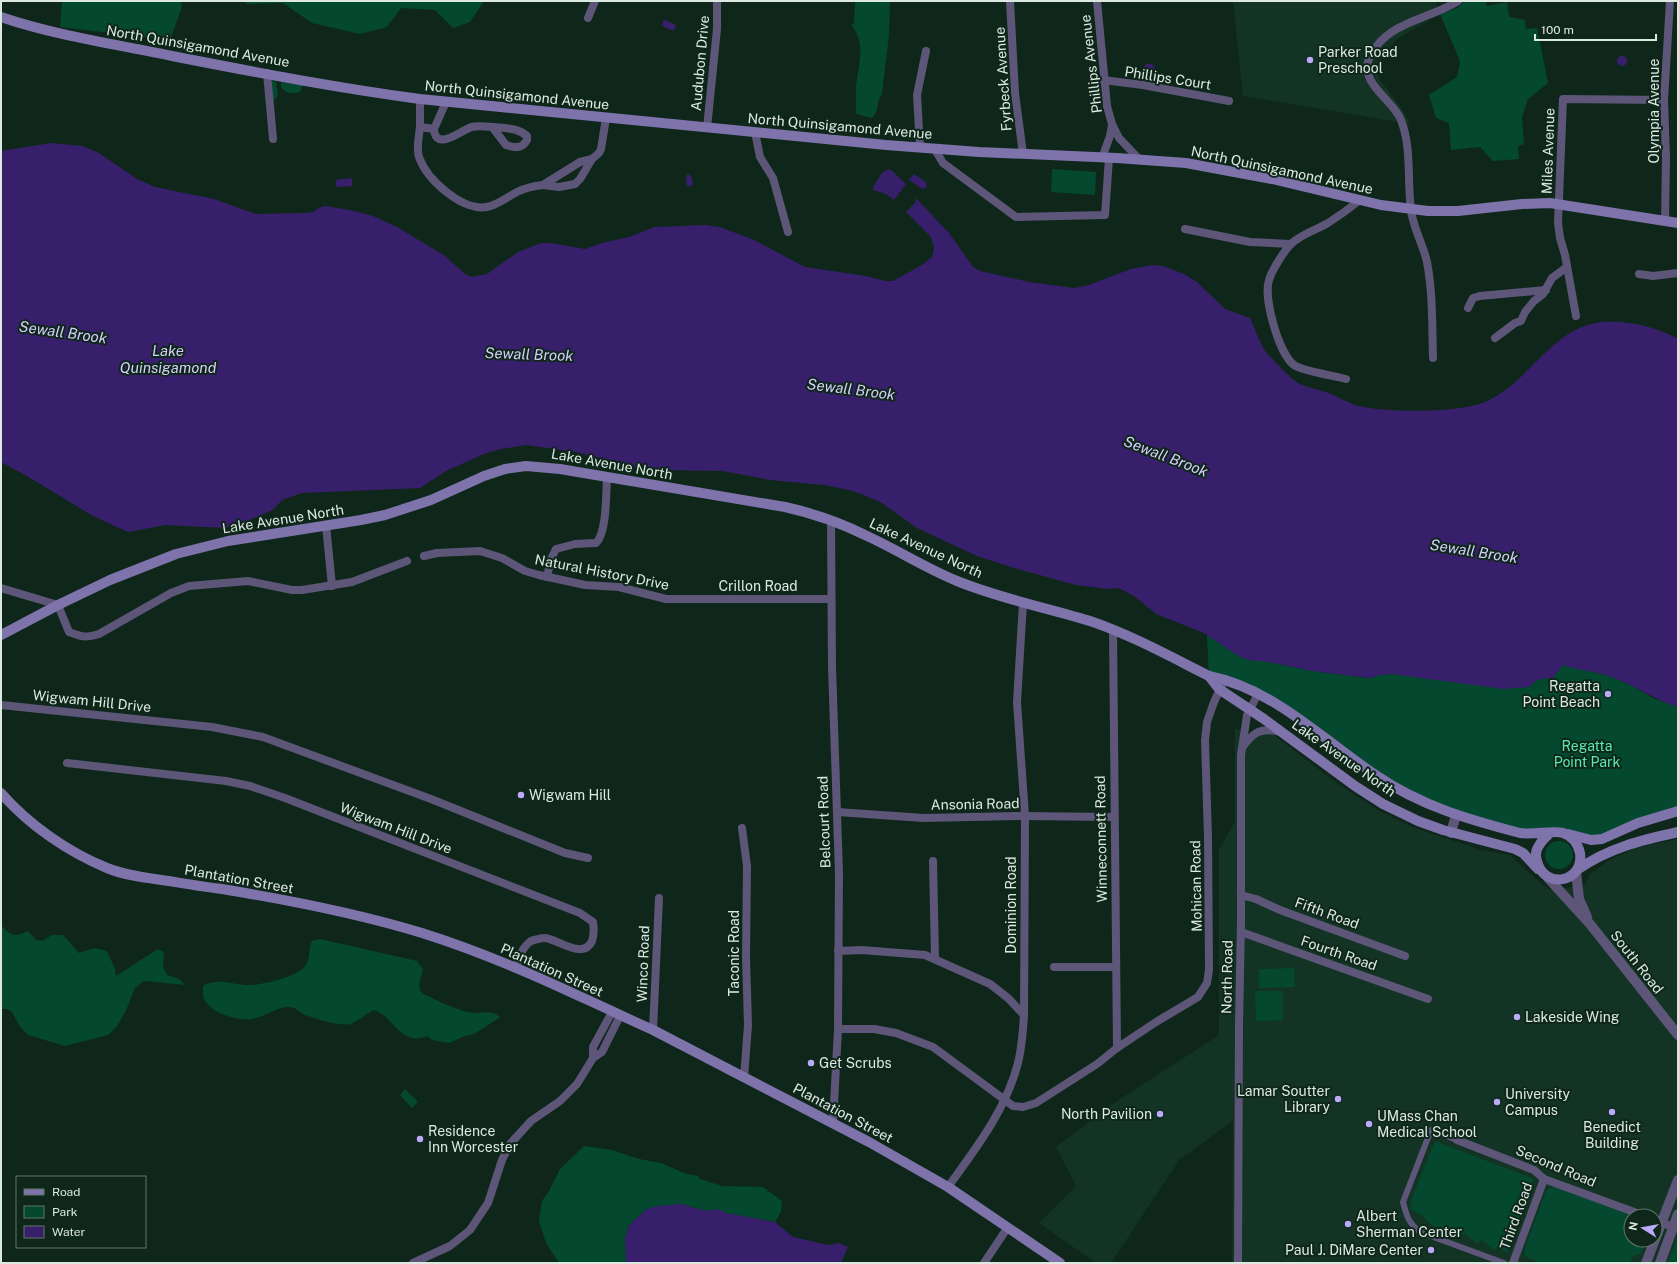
<svg xmlns="http://www.w3.org/2000/svg" width="1679" height="1264" font-family="'Public Sans',sans-serif">
  <style>
    .built { fill: #133325; fill-rule: evenodd }
    .green { fill: #04482f }
    .water { fill: #381f6b }
    .lines { fill: none; stroke-linecap: round; stroke-linejoin: round }
    .pedestrian { stroke: #5d5679; stroke-width: 6 }
    .minor { stroke: #5d5679; stroke-width: 8 }
    .tertiary { stroke: #5d5679; stroke-width: 10 }
    .secondary { stroke: #7e73ab; stroke-width: 10 }
    .poi-dot { fill: #baaaf7; stroke: #0f271b; stroke-width: 1.5 }
    .labels { text-anchor: middle; dominant-baseline: central; stroke-width: 4; stroke-linejoin: round; paint-order: stroke }
    .street-label { font-size: 14px; fill: #dbe9e1; stroke: #0f271b }
    .poi-label { font-size: 14px; fill: #dbe9e1; stroke: #0f271b; text-anchor: start }
    .park-label { font-size: 14px; fill: #57eaab; stroke: #0f271b }
    .water-label { font-size: 15px; font-style: italic; fill: #d5cefb; stroke: #0f271b }
  </style>
  <rect width="100%" height="100%" fill="#0f271b"/>
  <g class="built">
    <polygon points="1233,1 1436,1 1437,15 1397,39 1382,56 1378,64 1378,72 1380,80 1401,107 1410,124 1243,96"/>
    <path d="M1235,728L1255,737L1267,733L1274,735L1338,784L1378,810L1410,826L1481,850L1510,855L1542,884L1551,890L1585,885L1589,875L1606,862L1635,848L1678,839V1263H1232L1233,1121L1180,1159L1111,1263H1096L1039,1223L1076,1186L1056,1147L1111,1105L1219,1035V849L1235,822ZM1631,1216H1655V1240H1631Z"/>
  </g>
  <g class="green">
    <polygon points="62,1 181,1 182,7 170,40 60,27"/>
    <polygon points="245,1 484,1 470,22 453,28 435,10 401,8 387,27 360,34 312,23 283,3 246,4"/>
    <path d="M855,1H890L889,35L882,94C875,102 881,108 872,118L857,114L856,112C856,104 856,97 856,90C857,67 868,44 851,25L854,24Z"/>
    <polygon points="1465,1 1485,1 1487,6 1507,2 1509,17 1525,20 1526,29 1537,28 1548,83 1528,99 1522,117 1524,144 1518,146 1519,159 1493,161 1480,147 1451,150 1449,123 1436,118 1429,95 1457,77 1460,61 1440,14 1457,8"/>
    <polygon points="271,80 276,82 278,95 275,100 273,99"/>
    <path d="M281,82L303,85L300,92C293,94 285,93 281,87Z"/>
    <polygon points="1052,169 1096,172 1095,195 1051,192"/>
    <polygon points="1207,635 1240,657 1253,661 1264,661 1312,671 1369,678 1380,675 1391,674 1529,687 1537,680 1546,678 1563,665 1610,676 1632,686 1655,699 1678,707 1678,811 1602,839 1537,834 1423,802 1285,709 1209,676"/>
    <circle cx="1559" cy="855" r="14"/>
    <path d="M1,925C12,937 14,937 28,931L36,940L42,941L52,935H63L79,953L94,948L107,951L115,969L116,976L158,949L164,952L163,967L167,975L179,979L185,985L145,981C133,986 133,993 129,1003C125,1013 117,1029 108,1035L65,1046L28,1035L19,1025L12,1012L7,1009H1Z"/>
    <path d="M320,939L417,961L423,969C422,978 415,986 423,994C437,1000 461,1013 476,1013C485,1013 492,1010 500,1017L499,1018L474,1034L462,1037L450,1043L432,1040L428,1036C400,1047 394,1016 374,1010C366,1014 358,1021 350,1024C340,1027 315,1018 305,1015C300,1012 295,1007 289,1007C278,1006 263,1018 251,1019C233,1021 195,1009 204,985C219,978 231,984 246,985C260,986 298,977 306,965C311,958 308,948 312,941Z"/>
    <polygon points="1294,968 1295,987 1259,988 1259,969"/>
    <polygon points="1255,991 1283,991 1283,1020 1256,1021"/>
    <polygon points="405,1089 418,1102 412,1108 400,1095"/>
    <polygon points="1435,1141 1534,1179 1507,1253 1498,1247 1494,1251 1482,1240 1477,1243 1464,1233 1458,1238 1443,1227 1438,1230 1418,1213 1410,1209 1413,1195"/>
    <polygon points="584,1146 612,1150 639,1159 661,1163 684,1173 698,1176 700,1179 722,1186 763,1187 782,1201 781,1212 775,1222 725,1213 722,1211 706,1211 681,1204 647,1209 630,1224 625,1237 626,1263 559,1263 546,1243 539,1221 542,1201 549,1191 560,1169"/>
    <polygon points="1555,1186 1634,1216 1631,1216 1631,1240 1646,1240 1641,1254 1633,1256 1630,1263 1540,1263 1525,1256 1524,1251 1546,1191 1550,1188"/>
    <polygon points="1678,1238 1678,1263 1667,1263"/>
  </g>
  <g class="water">
    <polygon points="665,20 676,25 674,31 662,26 663,21"/>
    <circle cx="1622" cy="61" r="5"/>
    <circle cx="1149" cy="69" r="5.5"/>
    <path d="M51,143L82,146L99,153L137,179L155,187L214,199L256,214L304,213L313,212L321,207L325,206L350,210L373,216L397,227L445,256L465,274L472,277L487,274L518,252L541,243H551L585,249L602,243L629,237L655,227L705,225L720,227L754,240L805,267L866,276L885,281H893L922,265L932,257L934,248L931,237L906,212L915,203L916,198L949,233L973,267L980,271L1029,282L1074,288L1086,286L1131,269L1153,265L1163,266L1184,274L1197,282L1225,309L1250,318C1255,329 1259,341 1265,351C1270,357 1289,377 1295,381C1303,387 1317,389 1326,392C1338,396 1347,403 1359,406C1387,413 1459,413 1485,402C1537,379 1554,315 1621,322C1641,324 1660,329 1678,339V707C1655,700 1635,686 1612,677C1597,671 1579,671 1563,665L1552,679L1546,678L1537,680L1529,687L1504,689L1391,674L1380,675L1369,678L1312,671L1264,661H1253L1240,657L1204,633L1156,614L1134,596L1119,588L1109,589L1076,585L1014,568L977,556L917,528L882,503L864,495L849,490L824,485L770,480L723,471L656,470L628,466L576,452L526,445L501,449L484,454L446,471L420,488L302,493L282,500L273,510L240,524L226,528L166,525L128,532L93,516L27,476L1,462V151Z"/>
    <polygon points="888,169 891,170 906,184 894,200 886,194 873,190 873,187 882,173"/>
    <polygon points="688,174 691,176 693,183 691,186 687,186 686,176"/>
    <polygon points="914,174 927,183 926,185 927,186 924,189 923,188 922,189 909,180"/>
    <polygon points="352,178 352,186 336,187 336,180"/>
    <path d="M681,1204C689,1206 696,1209 704,1210C711,1212 718,1206 725,1213L775,1222L793,1237L828,1245L839,1243L848,1247L841,1263H626L625,1237L630,1224L647,1209L658,1206Z"/>
  </g>
  <g class="lines">
    <path class="pedestrian" d="M1457,1140L1431,1130L1403,1202C1407,1217 1408,1222 1420,1232L1504,1263"/>
    <g class="minor">
      <polyline points="1010,1 1015,93 1023,154"/>
      <polyline points="1097,1 1107,106 1112,124 1119,138 1139,159"/>
      <polyline points="588,18 595,1"/>
      <polyline points="267,73 273,139"/>
      <polyline points="1103,80 1143,85 1229,101"/>
      <polyline points="420,99 420,127"/>
      <path d="M446,102L434,129C436,153 462,129 472,127C477,125 510,128 516,130C520,131 523,133 527,136V140C522,149 515,148 506,145L493,128"/>
      <polyline points="707,128 717,29 717,1"/>
      <path d="M434,129L420,127C419,137 416,148 419,157C427,180 462,211 487,207C498,205 507,197 517,192C525,188 533,186 543,185"/>
      <polyline points="755,132 760,157 773,178 788,232"/>
      <polyline points="920,147 917,95 926,51"/>
      <polyline points="934,148 943,163 1016,217 1105,215 1109,158"/>
      <polyline points="1102,158 1110,136 1112,125"/>
      <polyline points="592,159 580,162 543,185 559,187 575,184 580,179 592,159 599,153 601,149 606,118"/>
      <polyline points="1665,222 1666,158 1664,100 1670,1"/>
      <polyline points="1185,229 1250,242 1291,244"/>
      <polyline points="1639,274 1653,276 1678,273"/>
      <polyline points="1468,308 1473,298 1480,296 1546,290"/>
      <polyline points="1576,316 1565,255 1560,238 1558,223 1563,99 1664,100"/>
      <polyline points="1495,338 1515,323 1521,321 1525,312 1534,301 1543,294 1552,278 1567,267"/>
      <path d="M1433,358C1432,326 1433,294 1427,262C1423,244 1413,228 1411,210C1407,181 1412,148 1401,120C1393,99 1357,83 1370,56C1388,21 1428,20 1458,1"/>
      <path d="M1346,379C1335,376 1302,371 1294,365C1279,354 1263,298 1269,280C1272,270 1284,251 1291,244C1301,234 1316,230 1328,223C1339,216 1350,208 1360,200"/>
      <polyline points="831,521 832,667 839,873 838,1029 833,1123"/>
      <polyline points="326,525 332,586"/>
      <polyline points="424,556 437,553 480,551 502,558 525,571 539,575 585,585 619,587 666,599 831,599"/>
      <path d="M547,577L551,559L556,549L575,544L596,543C607,533 606,493 607,477"/>
      <path d="M1,588L58,605L69,632C82,637 85,638 99,634L171,593L189,586L248,581L292,590H302L352,582L407,561"/>
      <polyline points="1113,630 1117,1048"/>
      <polyline points="1,705 212,727 263,737 431,799 565,853 588,858"/>
      <path d="M1242,748C1253,732 1261,727 1280,732"/>
      <path d="M67,763L226,781L250,786L285,798L580,913L593,922C594,928 594,935 592,941C583,961 557,938 544,938C540,938 535,940 531,941C522,947 519,958 516,968"/>
      <polyline points="837,812 924,818 1021,816 1114,817"/>
      <polyline points="742,828 747,866 746,957 748,1025 744,1078"/>
      <polyline points="933,861 935,959"/>
      <polyline points="1241,895 1256,899 1280,910 1405,956"/>
      <polyline points="1241,932 1428,999"/>
      <polyline points="838,951 862,950 925,955 990,984 1008,998 1024,1015"/>
      <polyline points="1054,967 1116,967"/>
      <polyline points="838,1029 874,1029 896,1033 933,1047 1005,1100 1013,1106 1023,1107 1036,1103 1097,1064 1117,1048 1156,1022 1198,997 1207,983 1209,970 1208,837 1205,740 1207,722 1214,702 1222,685"/>
      <polyline points="653,1030 659,898"/>
      <polyline points="593,1058 602,1052 620,1016"/>
      <polyline points="1457,1140 1534,1170 1544,1179 1645,1216"/>
      <path d="M948,1187C976,1148 1006,1110 1018,1063C1022,1047 1023,1031 1024,1015L1025,816L1017,702L1023,603"/>
      <polyline points="1655,1220 1673,1227"/>
      <polyline points="413,1263 450,1246 470,1230 488,1203 502,1160 510,1144 531,1121 560,1101 577,1084 593,1058 593,1047 612,1012"/>
      <polyline points="984,1263 1008,1227"/>
      <polyline points="1238,1263 1239,1025 1241,923 1241,755 1247,715 1258,694"/>
      <polyline points="1513,1263 1544,1179"/>
    </g>
    <g class="tertiary">
      <polyline points="1451,833 1456,815"/>
      <polyline points="1576,872 1579,899 1587,917"/>
      <polyline points="1548,878 1590,924 1678,1035"/>
      <polyline points="1646,1263 1678,1180"/>
      <polyline points="1660,1263 1678,1214"/>
    </g>
    <g class="secondary">
      <path d="M1,17C57,36 115,44 172,56C254,72 337,88 420,99L886,145L979,152L1117,158L1186,163L1272,179L1381,205L1428,211H1458L1522,204L1550,203L1678,223"/>
      <path d="M1,635L58,605L110,580L176,554L228,541L361,520L385,515L431,500L484,476L505,469L526,466L560,469L785,507C812,513 839,522 865,535C896,549 925,568 957,581C1001,599 1048,608 1093,622C1133,636 1171,657 1209,676C1274,689 1323,740 1377,776C1421,806 1470,820 1520,833C1533,835 1554,830 1563,833C1572,836 1578,844 1580,853C1584,883 1544,890 1537,861C1535,855 1536,849 1540,844C1542,840 1547,836 1550,833"/>
      <polyline points="1209,676 1219,689 1264,719 1355,786 1383,804 1418,821 1443,830 1515,849 1523,853 1538,869"/>
      <path d="M1,793C29,825 68,852 107,868C126,876 149,878 169,881C187,884 204,887 222,889C289,900 357,913 422,933C476,950 528,972 579,996C604,1007 628,1019 653,1030L869,1142L948,1187L1060,1263"/>
      <polyline points="1568,834 1591,840 1602,839 1638,823 1678,811"/>
      <path d="M1577,870C1608,848 1642,840 1678,832"/>
    </g>
  </g>
  <g class="poi-dot">
    <circle cx="1310" cy="60" r="4"/>
    <circle cx="1608" cy="694" r="4"/>
    <circle cx="521" cy="795" r="4"/>
    <circle cx="1517" cy="1017" r="4"/>
    <circle cx="811" cy="1063" r="4"/>
    <circle cx="1338" cy="1099" r="4"/>
    <circle cx="1497" cy="1102" r="4"/>
    <circle cx="1612" cy="1112" r="4"/>
    <circle cx="1160" cy="1114" r="4"/>
    <circle cx="1369" cy="1124" r="4"/>
    <circle cx="420" cy="1139" r="4"/>
    <circle cx="1348" cy="1224" r="4"/>
    <circle cx="1431" cy="1250" r="4"/>
  </g>
  <g class="labels">
    <g class="street-label">
      <text transform="translate(198 46) rotate(10)">North Quinsigamond Avenue</text>
      <text transform="translate(700 63) rotate(-85)">Audubon Drive</text>
      <text transform="translate(1091 64) rotate(-97)">Phillips Avenue</text>
      <text transform="translate(1168 78) rotate(9)">Phillips Court</text>
      <text transform="translate(1003 79) rotate(-94)">Fyrbeck Avenue</text>
      <text transform="translate(517 95) rotate(6)">North Quinsigamond Avenue</text>
      <text transform="translate(1654 111) rotate(-90)">Olympia Avenue</text>
      <text transform="translate(840 126) rotate(5)">North Quinsigamond Avenue</text>
      <text transform="translate(1548 151) rotate(-88)">Miles Avenue</text>
      <text transform="translate(1282 170) rotate(12)">North Quinsigamond Avenue</text>
      <text transform="translate(612 464) rotate(10)">Lake Avenue North</text>
      <text transform="translate(283 519) rotate(-9)">Lake Avenue North</text>
      <text transform="translate(926 548) rotate(25)">Lake Avenue North</text>
      <text transform="translate(602 572) rotate(11)">Natural History Drive</text>
      <text x="758" y="586">Crillon Road</text>
      <text transform="translate(92 701) rotate(6)">Wigwam Hill Drive</text>
      <text transform="translate(1344 758) rotate(35)">Lake Avenue North</text>
      <text transform="translate(975 804) rotate(-1)">Ansonia Road</text>
      <text transform="translate(824 822) rotate(-92)">Belcourt Road</text>
      <text transform="translate(396 828) rotate(21)">Wigwam Hill Drive</text>
      <text transform="translate(1101 839) rotate(-91)">Winneconnett Road</text>
      <text transform="translate(239 879) rotate(10)">Plantation Street</text>
      <text transform="translate(1196 886) rotate(-91)">Mohican Road</text>
      <text transform="translate(1011 905) rotate(-90)">Dominion Road</text>
      <text transform="translate(1327 913) rotate(20)">Fifth Road</text>
      <text transform="translate(734 953) rotate(-90)">Taconic Road</text>
      <text transform="translate(1339 953) rotate(19)">Fourth Road</text>
      <text transform="translate(1637 962) rotate(52)">South Road</text>
      <text transform="translate(643 964) rotate(-88)">Winco Road</text>
      <text transform="translate(552 970) rotate(24)">Plantation Street</text>
      <text transform="translate(1227 977) rotate(-89)">North Road</text>
      <text transform="translate(843 1113) rotate(28)">Plantation Street</text>
      <text transform="translate(1556 1166) rotate(23)">Second Road</text>
      <text transform="translate(1516 1216) rotate(-70)">Third Road</text>
    </g>
    <g class="poi-label">
      <text x="1318" y="52">Parker Road<tspan x="1318" dy="16">Preschool</tspan></text>
      <text x="1600" y="686" text-anchor="end">Regatta<tspan x="1600" dy="16">Point Beach</tspan></text>
      <text x="529" y="795">Wigwam Hill</text>
      <text x="1525" y="1017">Lakeside Wing</text>
      <text x="819" y="1063">Get Scrubs</text>
      <text x="1330" y="1091" text-anchor="end">Lamar Soutter<tspan x="1330" dy="16">Library</tspan></text>
      <text x="1505" y="1094">University<tspan x="1505" dy="16">Campus</tspan></text>
      <text x="1152" y="1114" text-anchor="end">North Pavilion</text>
      <text x="1377" y="1116">UMass Chan<tspan x="1377" dy="16">Medical School</tspan></text>
      <text x="1612" y="1127" text-anchor="middle">Benedict<tspan x="1612" dy="16">Building</tspan></text>
      <text x="428" y="1131">Residence<tspan x="428" dy="16">Inn Worcester</tspan></text>
      <text x="1356" y="1216">Albert<tspan x="1356" dy="16">Sherman Center</tspan></text>
      <text x="1423" y="1250" text-anchor="end">Paul J. DiMare Center</text>
    </g>
    <g class="park-label">
      <text x="1587" y="746">Regatta<tspan x="1587" dy="16">Point Park</tspan></text>
    </g>
    <g class="water-label">
      <text transform="translate(63 332) rotate(8)">Sewall Brook</text>
      <text x="168" y="350">Lake<tspan x="168" dy="17">Quinsigamond</tspan></text>
      <text transform="translate(529 354) rotate(2)">Sewall Brook</text>
      <text transform="translate(851 389) rotate(7)">Sewall Brook</text>
      <text transform="translate(1166 456) rotate(21)">Sewall Brook</text>
      <text transform="translate(1474 551) rotate(9)">Sewall Brook</text>
    </g>
  </g>
  <rect width="1679" height="1264" fill="none" stroke="#dbe9e1" stroke-width="4"/>
  <rect x="16" y="1176" width="130" height="72" fill="#0f271b" stroke="#61756a"/>
  <rect x="24" y="1189" width="20" height="6" fill="#7e73ab" stroke="#61756a"/>
  <text x="52" y="1196" font-size="12" fill="#dbe9e1">Road</text>
  <rect x="24" y="1206" width="20" height="12" fill="#04482f" stroke="#61756a"/>
  <text x="52" y="1216" font-size="12" fill="#dbe9e1">Park</text>
  <rect x="24" y="1226" width="20" height="12" fill="#381f6b" stroke="#61756a"/>
  <text x="52" y="1236" font-size="12" fill="#dbe9e1">Water</text>
  <g transform="translate(1643 1228) rotate(281)"><circle r="19" fill="#0f271b" stroke="#61756a"/>
  <path d="M0-3L7 15L0 10L-7 15Z" fill="#baaaf7"/>
  <text y="-6" font-size="11" font-weight="bold" text-anchor="middle" fill="#dbe9e1">N</text>
  </g>
  <path d="M1535 34v6h121v-6" fill="none" stroke="#dbe9e1" stroke-width="2"/>
  <text x="1541" y="34" font-size="12" fill="#dbe9e1" stroke="#0f271b" stroke-width="3" paint-order="stroke">100 m</text>
</svg>
